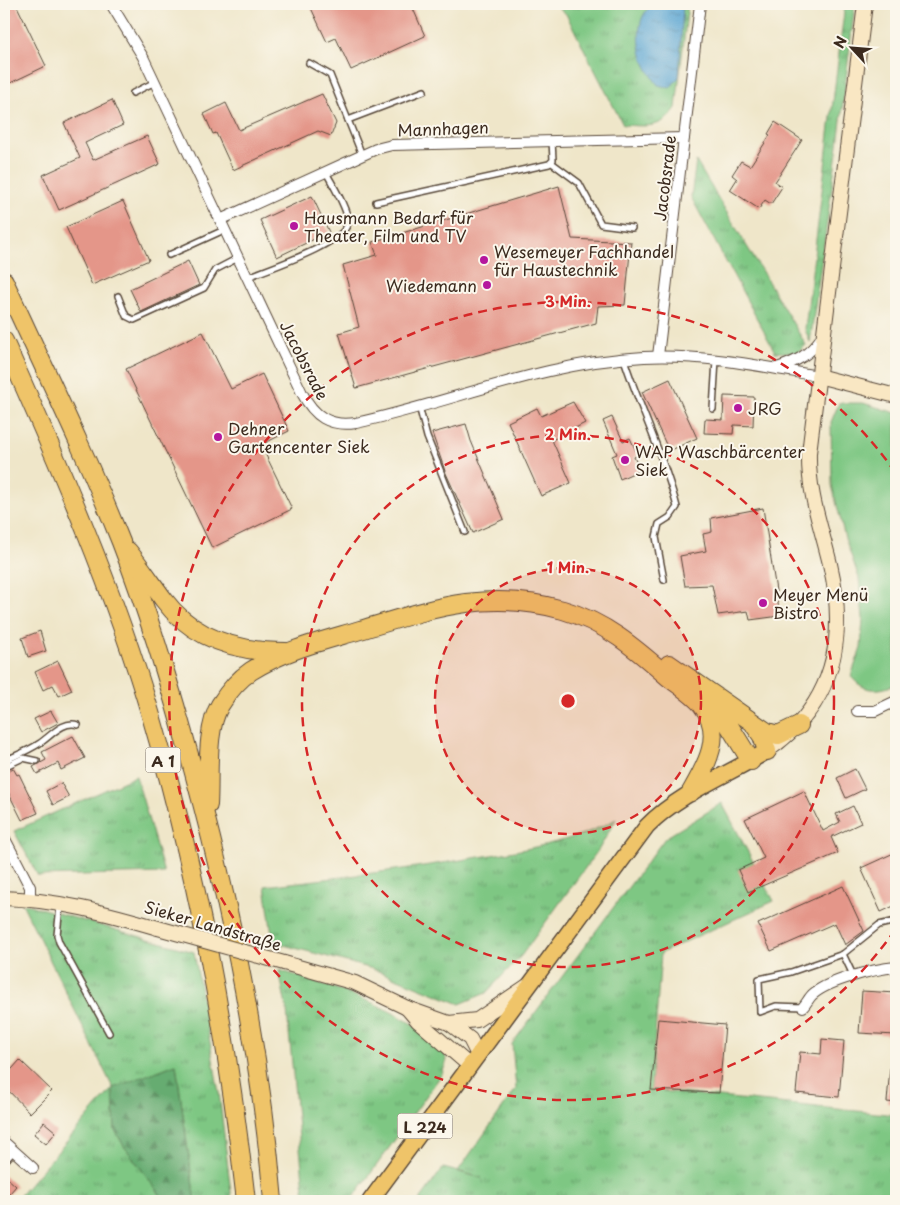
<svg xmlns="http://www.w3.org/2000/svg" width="900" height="1205" font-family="'Playpen Sans',sans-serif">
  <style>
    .grass { fill: url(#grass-tufts); stroke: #5c7850 }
    .forest { fill: url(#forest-firs); stroke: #506b48 }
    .green { fill: #7ec783; stroke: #5c7850 }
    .water { fill: url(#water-ripples); stroke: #4b6878 }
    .building { fill: #e49689 }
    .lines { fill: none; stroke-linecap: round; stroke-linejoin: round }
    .lane-casing { stroke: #564638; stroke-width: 8 }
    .street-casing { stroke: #564638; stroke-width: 12 }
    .secondary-casing { stroke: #564638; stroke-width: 16 }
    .primary-casing { stroke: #564638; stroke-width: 18 }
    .highway-casing { stroke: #564638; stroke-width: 20 }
    .lane { stroke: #fff; stroke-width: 5 }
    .street { stroke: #fff; stroke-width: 10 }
    .secondary { stroke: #f9e7c3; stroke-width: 14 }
    .primary { stroke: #efc469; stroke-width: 15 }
    .highway { stroke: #efc469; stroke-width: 18 }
    .secondary-bridge-casing { stroke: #564638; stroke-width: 16; stroke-linecap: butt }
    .secondary-bridge { stroke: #f9e7c3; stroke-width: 14 }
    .ring { fill: none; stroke: #d62828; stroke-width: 2.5; stroke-dasharray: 9 6 }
    .poi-dot { fill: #b5179e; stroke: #fbf7ec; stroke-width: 2 }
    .labels { text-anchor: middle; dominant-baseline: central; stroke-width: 4; stroke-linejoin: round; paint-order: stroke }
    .shield { fill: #fbf7ec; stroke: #75685c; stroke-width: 1 }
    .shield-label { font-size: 15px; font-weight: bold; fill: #3b2a1e }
    .street-label { font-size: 16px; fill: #3b2a1e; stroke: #fbf7ec }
    .poi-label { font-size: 16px; fill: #3b2a1e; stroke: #fbf7ec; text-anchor: start }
    .centre { fill: #d62828; stroke: #fbf7ec; stroke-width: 2.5 }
    .ring-label { font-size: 15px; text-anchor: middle; font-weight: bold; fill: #d62828; stroke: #fbf7ec; stroke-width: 4; stroke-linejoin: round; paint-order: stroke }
  </style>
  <defs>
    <pattern id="grass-tufts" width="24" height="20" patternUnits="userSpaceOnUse" patternTransform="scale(1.25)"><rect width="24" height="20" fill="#7ec783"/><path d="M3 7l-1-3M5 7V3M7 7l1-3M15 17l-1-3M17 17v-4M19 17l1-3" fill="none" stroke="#68a26b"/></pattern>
    <pattern id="forest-firs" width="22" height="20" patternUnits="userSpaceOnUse" patternTransform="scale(1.25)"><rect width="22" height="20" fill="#66ac71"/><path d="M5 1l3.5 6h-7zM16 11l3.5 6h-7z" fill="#558c5c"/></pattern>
    <pattern id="water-ripples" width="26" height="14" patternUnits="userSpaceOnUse" patternTransform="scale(1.25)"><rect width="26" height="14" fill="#5ba6d3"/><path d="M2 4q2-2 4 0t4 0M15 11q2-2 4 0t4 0" fill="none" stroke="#4c87ab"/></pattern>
  </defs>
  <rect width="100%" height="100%" fill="#fbf7ec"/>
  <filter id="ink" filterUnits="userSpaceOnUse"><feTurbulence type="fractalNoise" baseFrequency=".02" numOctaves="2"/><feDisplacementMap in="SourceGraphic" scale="10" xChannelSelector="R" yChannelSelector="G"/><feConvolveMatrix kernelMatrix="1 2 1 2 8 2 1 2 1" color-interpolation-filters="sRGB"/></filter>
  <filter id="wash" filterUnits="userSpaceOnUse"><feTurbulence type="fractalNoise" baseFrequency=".0096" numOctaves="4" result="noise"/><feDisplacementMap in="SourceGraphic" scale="20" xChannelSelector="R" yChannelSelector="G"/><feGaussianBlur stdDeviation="1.12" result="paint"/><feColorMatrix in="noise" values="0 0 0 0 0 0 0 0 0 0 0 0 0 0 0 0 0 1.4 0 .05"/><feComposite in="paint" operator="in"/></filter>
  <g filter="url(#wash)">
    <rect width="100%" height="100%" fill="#efe6c9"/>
    <g class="grass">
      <path d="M555,4H688L676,108C661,130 647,126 623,125L566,14Z"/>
      <polygon points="845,4 855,4 838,145 810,342 805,329"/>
      <polygon points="696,161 806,345 797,353 775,352 691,197"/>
      <polygon points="136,776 164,873 38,876 14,831"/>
      <polygon points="722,803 774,901 661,953 651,1090 896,1115 896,1201 419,1201 443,1168 482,1178 458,1171 516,1089 512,1044 665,838"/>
      <path d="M616,819L599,849L521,956L486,993L460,1004L373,969L273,942L265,886C334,878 404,870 473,858C522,850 572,843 616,819Z"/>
      <polygon points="22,903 194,952 219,1093 232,1201 195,1201 176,1064 113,1089 115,1130 124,1146 165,1201 15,1201 113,1088"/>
      <path d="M279,970C332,987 391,1004 434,1040C440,1045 444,1053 447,1060L442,1074L351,1201H305L287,1011Z"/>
    </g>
    <polygon class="forest" points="176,1064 195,1201 165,1201 124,1146 115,1130 113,1088"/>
    <path class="green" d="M839,403H863L896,413V684C879,692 862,692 851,676L861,648L863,618L859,578L845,538L832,485L831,422Z"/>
    <path class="water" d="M654,4L683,5L679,77L670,88L658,85C653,78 647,69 644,61C637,43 636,14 654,4Z"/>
    <g id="blocks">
      <g class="building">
        <polygon points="4,4 16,4 46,66 4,86"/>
        <polygon points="320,4 411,4 425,36 351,70 336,38 327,42 311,8"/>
        <polygon points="322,94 336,123 331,136 318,131 233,170 216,133 213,134 204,114 226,103 239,130"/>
        <polygon points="112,100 123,125 85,143 93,160 147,136 160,164 59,210 43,175 80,158 64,123"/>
        <polygon points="775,122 802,140 775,182 782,187 771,204 765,200 759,209 730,190 737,179 732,175 741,161 750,166 770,135 768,134"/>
        <polygon points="559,186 572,239 631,242 625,305 598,306 596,323 356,388 339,333 359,327 343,265 377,255 372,242"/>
        <polygon points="312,196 329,232 277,257 260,220"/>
        <polygon points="123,201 149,260 92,285 66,227"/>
        <polygon points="188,261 199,285 141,312 130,289"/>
        <polygon points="203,332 231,389 262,374 289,431 261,445 292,509 212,548 126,369"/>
        <polygon points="670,379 697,438 669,451 642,392"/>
        <polygon points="724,396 754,397 753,426 734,425 733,434 704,433 705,419 723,420"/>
        <polygon points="573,402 585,423 552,440 571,483 541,496 508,422 537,408 541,416"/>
        <polygon points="612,417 623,441 630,438 638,455 634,457 640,470 620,479 612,456 617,454 603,421"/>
        <polygon points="466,424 471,441 504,519 473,533 445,471 432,433"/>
        <polygon points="763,508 780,616 750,620 748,611 718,615 712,585 685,586 680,556 706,551 703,534 712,532 711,518"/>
        <polygon points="40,631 46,651 28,657 22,638"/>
        <polygon points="58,661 72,690 59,696 53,685 43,690 35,672"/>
        <polygon points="51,711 58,723 41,732 34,719"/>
        <polygon points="73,736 85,758 61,770 58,763 37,774 33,767 46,760 42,752"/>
        <polygon points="13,768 17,775 19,774 38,813 22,820 8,792 4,794 4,774"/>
        <polygon points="855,769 865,789 846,798 837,778"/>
        <polygon points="61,783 69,797 53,805 46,791"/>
        <polygon points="804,791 823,831 840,822 836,814 853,806 861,823 831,837 838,853 748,892 738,870 764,858 745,819"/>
        <polygon points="896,852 896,905 881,912 861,868"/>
        <polygon points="843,886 864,931 845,945 835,923 771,951 758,924"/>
        <polygon points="862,991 896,993 896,1035 859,1033"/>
        <polygon points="658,1019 725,1025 719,1093 651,1090"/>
        <polygon points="822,1039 844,1041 839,1097 796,1093 800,1052 821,1054"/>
        <polygon points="20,1060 52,1091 30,1113 4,1086 4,1078"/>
        <polygon points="890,1067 896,1067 896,1103 887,1102"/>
        <polygon points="44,1122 56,1132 46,1144 34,1134"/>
        <polygon points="4,1175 16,1186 4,1200"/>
      </g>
    </g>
  </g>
  <g filter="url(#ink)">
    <use href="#blocks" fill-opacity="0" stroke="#564638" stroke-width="1"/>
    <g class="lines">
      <g class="lane-casing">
        <g id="lane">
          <polyline points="309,63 330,75 362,155"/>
          <polyline points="133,93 155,82"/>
          <polyline points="348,120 424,91"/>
          <polyline points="552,163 579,183 601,224 632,228"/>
          <polyline points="376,202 549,164 553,160 552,140"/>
          <polyline points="169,255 224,230"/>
          <path d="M248,277C267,269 347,243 348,222C348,209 332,184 326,172"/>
          <polyline points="118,296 126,316 134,320 204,288 215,270 238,258"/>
          <path d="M624,359C640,409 664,456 677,507L670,517L659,524L656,537L664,580"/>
          <polyline points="419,406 427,437 465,532"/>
          <polyline points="713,409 716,360"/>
          <polyline points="4,637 5,637"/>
          <path d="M4,761C15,756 30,750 40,743C51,736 63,720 78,725"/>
          <polyline points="4,767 23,758 37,761"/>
          <polyline points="60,906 57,935 59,942 109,1033"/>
          <polyline points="843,954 879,925 896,921"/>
          <polyline points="803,1007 776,1006 760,1012 759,979 791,972 843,954 853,975"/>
          <polyline points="4,1162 13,1152"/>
        </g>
      </g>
      <g class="street-casing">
        <g id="street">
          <path d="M111,4L143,57L302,393C314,416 329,427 356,423C453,402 544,362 644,357C702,354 761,366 818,376"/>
          <polyline points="220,220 376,149 392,145 684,138"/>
          <polyline points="658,356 700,4"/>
          <path d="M777,368C798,361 809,355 822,337"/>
          <polyline points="857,711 875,711 896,701"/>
          <polyline points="4,837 30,887 30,899"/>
          <path d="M803,1007C806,1004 809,998 812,995C828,980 875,969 896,967"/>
          <polyline points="4,1142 33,1168"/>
        </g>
      </g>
      <g class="secondary-casing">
        <g id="secondary">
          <polyline points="818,376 896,396"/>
          <path d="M767,751C833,706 848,640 830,564C821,526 808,493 809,453L865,4"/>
          <path d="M4,898C57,900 107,913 158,928"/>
          <polyline points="284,963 355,983 407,1008 449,1023 477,1020 527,986"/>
          <polyline points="407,1008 418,1021 470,1066"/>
          <polyline points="449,1023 470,1039 478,1055"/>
        </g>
      </g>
      <g class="primary-casing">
        <path id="primary" d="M370,1201L647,826C681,792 726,776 767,751"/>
      </g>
      <g class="highway-casing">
        <g id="highway">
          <path d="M4,281C44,368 86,454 121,542C150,617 173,695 194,773C232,913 261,1056 273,1201"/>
          <path d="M4,341C59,464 114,589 152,719C198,877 228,1038 246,1201"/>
          <path d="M128,551C141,567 152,584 164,600C193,639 239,652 286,652"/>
          <polyline points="669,664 767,732 778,735 799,725"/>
          <polyline points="709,701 725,719 751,761"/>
          <polyline points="755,726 762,736 767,751"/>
          <path d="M208,805C210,775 205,730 220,705C228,692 239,679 251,671C284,650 323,641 360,630C395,620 429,608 466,603C498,599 532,601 563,610C605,622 635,648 667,676C678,685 693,694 702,705C725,734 706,766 691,792"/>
        </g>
      </g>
      <use href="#lane" class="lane"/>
      <use href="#street" class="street"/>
      <use href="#secondary" class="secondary"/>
      <use href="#primary" class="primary"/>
      <use href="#highway" class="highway"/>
      <g class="secondary-bridge-casing">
        <polyline id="secondary-bridge" points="158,928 284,963"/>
      </g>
      <use href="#secondary-bridge" class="secondary-bridge"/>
    </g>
  </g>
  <circle cx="568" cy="701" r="133" fill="#d62828" fill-opacity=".12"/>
  <g class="ring">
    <circle cx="568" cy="701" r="133"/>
    <circle cx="568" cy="701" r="266"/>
    <path d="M895 930A399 399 0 1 1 895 472"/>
  </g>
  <g class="poi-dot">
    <circle cx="294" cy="226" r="5"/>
    <circle cx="484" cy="260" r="5"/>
    <circle cx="487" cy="285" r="5"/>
    <circle cx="738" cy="408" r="5"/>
    <circle cx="218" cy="437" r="5"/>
    <circle cx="625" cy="460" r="5"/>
    <circle cx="763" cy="603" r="5"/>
  </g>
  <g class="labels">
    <g class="shield">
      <rect x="145.5" y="747.5" width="35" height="25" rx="4"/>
      <rect x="397.5" y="1113.5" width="55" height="25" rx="4"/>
    </g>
    <g class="shield-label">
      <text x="163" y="760">A 1</text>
      <text x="425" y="1126">L 224</text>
    </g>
    <g class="street-label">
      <text transform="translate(443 128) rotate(-2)">Mannhagen</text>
      <text transform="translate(664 178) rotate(-83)">Jacobsrade</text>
      <text transform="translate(305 360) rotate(63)">Jacobsrade</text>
      <text transform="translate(213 925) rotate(16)">Sieker Landstraße</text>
    </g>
    <g class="poi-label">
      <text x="304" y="217">Hausmann Bedarf für<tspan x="304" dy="18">Theater, Film und TV</tspan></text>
      <text x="494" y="251">Wesemeyer Fachhandel<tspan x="494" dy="18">für Haustechnik</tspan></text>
      <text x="477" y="285" text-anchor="end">Wiedemann</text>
      <text x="748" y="408">JRG</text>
      <text x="228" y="428">Dehner<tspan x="228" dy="18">Gartencenter Siek</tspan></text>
      <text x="635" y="451">WAP Waschbärcenter<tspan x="635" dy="18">Siek</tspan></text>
      <text x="773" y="594">Meyer Menü<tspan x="773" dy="18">Bistro</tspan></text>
    </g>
  </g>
  <circle cx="568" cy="701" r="8" class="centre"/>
  <g class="ring-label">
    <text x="568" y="307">3 Min.</text>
    <text x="568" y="440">2 Min.</text>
    <text x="568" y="573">1 Min.</text>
  </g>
  <rect width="900" height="1205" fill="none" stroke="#fbf7ec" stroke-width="20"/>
  <g transform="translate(852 48) rotate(296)" stroke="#fbf7ec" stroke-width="4" paint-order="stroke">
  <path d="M0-4L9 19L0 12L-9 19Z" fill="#3b2a1e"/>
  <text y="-8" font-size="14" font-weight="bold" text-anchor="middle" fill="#3b2a1e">N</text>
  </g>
</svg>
